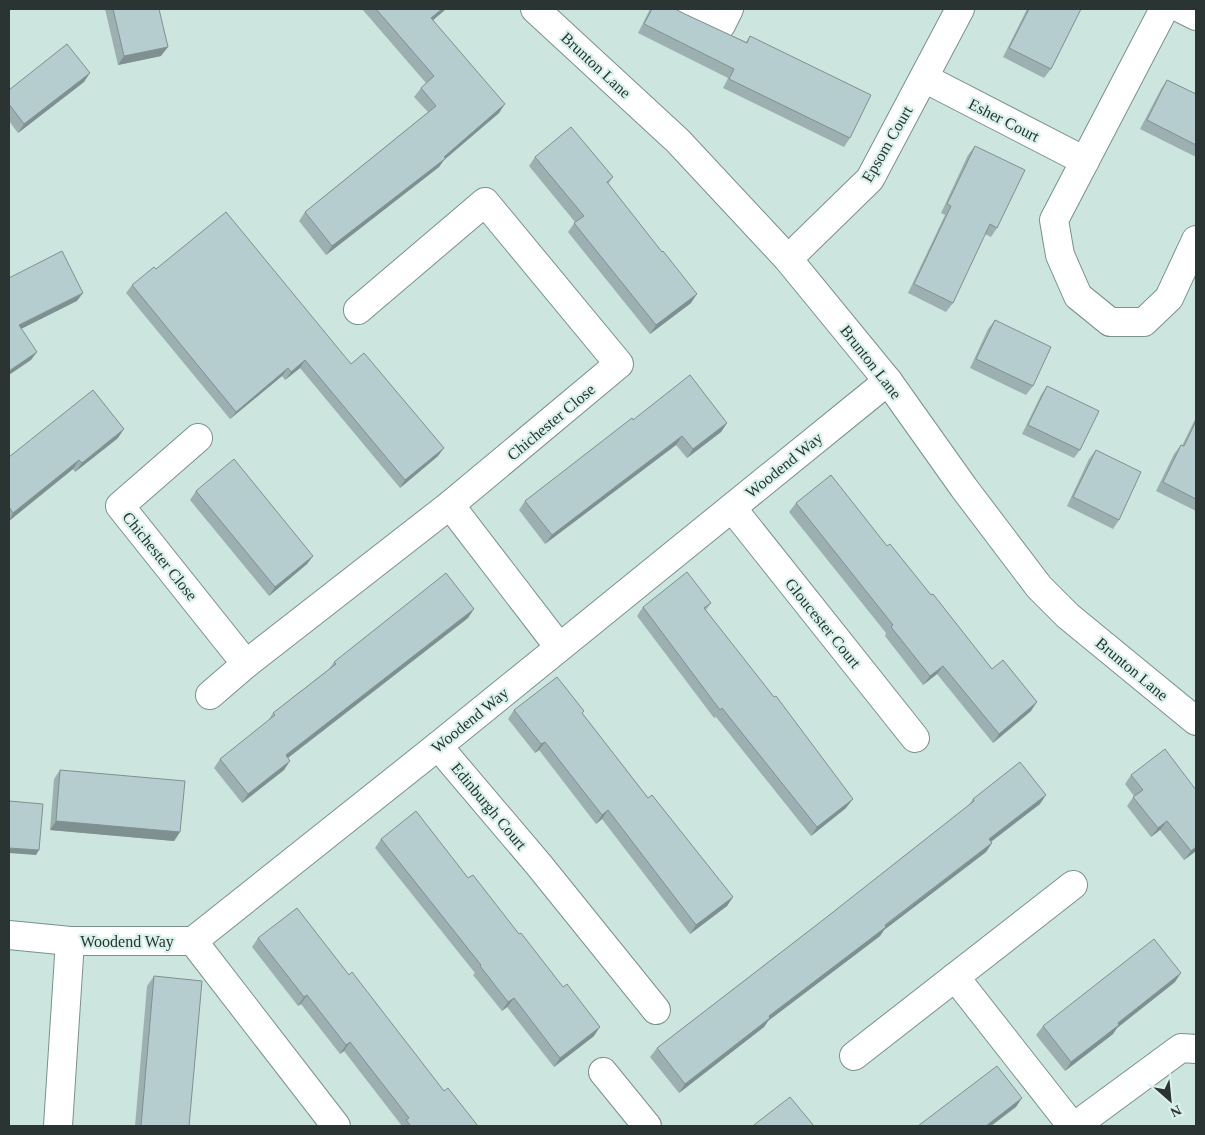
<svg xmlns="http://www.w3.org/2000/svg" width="1205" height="1135" font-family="'Times New Roman',serif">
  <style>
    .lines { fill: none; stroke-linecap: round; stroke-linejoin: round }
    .minor-casing { stroke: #7b918c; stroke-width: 30 }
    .minor { stroke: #fff; stroke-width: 28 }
    .wall { fill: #9cb0b1 }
    .shaded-wall { fill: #7f9090 }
    .building { fill: #b5cdce; stroke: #7f9090 }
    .labels { text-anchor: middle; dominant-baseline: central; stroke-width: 4.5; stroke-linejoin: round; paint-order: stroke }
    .street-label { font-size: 16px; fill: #2a3432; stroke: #daf2ec }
  </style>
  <rect width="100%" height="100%" fill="#cde5df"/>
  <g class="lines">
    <g class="minor-casing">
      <g id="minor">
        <polyline points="535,9 678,141 788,259 888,381 964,488 1039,587 1068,616 1196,721"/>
        <polyline points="685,9 721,25 729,9"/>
        <polyline points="1164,9 1054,220 1060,255 1078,296 1110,322 1144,322 1169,298 1196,240"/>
        <polyline points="1182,9 1196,16"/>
        <polyline points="924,78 1085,161"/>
        <polyline points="788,259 870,179 960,9"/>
        <polyline points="198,438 120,506 246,664 450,505 619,364 485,202 358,310"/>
        <polyline points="450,505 559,647"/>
        <polyline points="732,508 915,738"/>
        <polyline points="210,695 246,664"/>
        <polyline points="438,746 539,865 656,1010"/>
        <polyline points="9,935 70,941 193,941 438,746 888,381"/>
        <polyline points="193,941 336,1126"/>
        <polyline points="955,977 1072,1126"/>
        <polyline points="854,1056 1073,885"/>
        <polyline points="603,1072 647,1126"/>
        <polyline points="58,1126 70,941"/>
        <polyline points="1075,1126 1181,1048 1196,1049"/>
      </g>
    </g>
    <use href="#minor" class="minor"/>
  </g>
  <g class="wall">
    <polygon points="105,9 159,9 161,56 118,65"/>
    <polygon points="362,9 446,9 433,20 499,113 444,160 439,167 326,255 299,221 305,212 428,112 414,97 421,88 426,83"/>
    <polygon points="650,9 675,9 685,14 746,42 750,36 850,138 844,147 723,88 728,78 638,33"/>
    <polygon points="1027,9 1081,9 1051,69 1044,78 1003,57"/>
    <polygon points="1167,80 1196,94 1196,157 1140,129 1161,89"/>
    <polygon points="84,82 18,133 9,121 9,90"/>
    <polygon points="975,146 997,228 991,237 985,234 953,303 946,312 908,293 945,215 941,213 968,155"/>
    <polygon points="535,157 613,177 608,184 691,303 650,334 568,232 575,222 529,166"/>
    <polygon points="156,269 351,364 438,456 400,488 300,368 285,380 282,376 230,419 126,293 132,285"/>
    <polygon points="995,320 1033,386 1026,395 970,368 988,329"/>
    <polygon points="1047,386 1080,450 1074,458 1022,434 1041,395"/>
    <polygon points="1196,417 1196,511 1156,491 1174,454 1181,445 1182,446"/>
    <polygon points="633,420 727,423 721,432 687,458 676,445 545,544 519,510 525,501"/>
    <polygon points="118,438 75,472 73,469 9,521 9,457"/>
    <polygon points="1096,450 1119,520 1113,529 1067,506 1089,459"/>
    <polygon points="196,491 313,556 307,564 269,596 190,500"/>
    <polygon points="796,503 887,546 931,595 992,669 1031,711 993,743 937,674 923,685 885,636 886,633 789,512"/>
    <polygon points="711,603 706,610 846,808 811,836 716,717 714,718 637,616 643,607"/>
    <polygon points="468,618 288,758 284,770 242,803 214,768 220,759 268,721 273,713 329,669 334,662"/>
    <polygon points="514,710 582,714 648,798 733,897 727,906 690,934 602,819 596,824 539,750 535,753 508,719"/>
    <polygon points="60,770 180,832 174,841 50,830 54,779"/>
    <polygon points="1131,775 1196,851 1184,860 1160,830 1151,837 1127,806 1134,796 1125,784"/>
    <polygon points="973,799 1040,804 991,841 992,843 986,852 884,930 880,936 768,1021 764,1027 679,1093 650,1057 657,1048 823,920 968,806"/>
    <polygon points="381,839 468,878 594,1036 554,1067 507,1007 502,1011 473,975 475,973 375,848"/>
    <polygon points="258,938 349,975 444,1091 478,1126 402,1126 344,1051 340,1054 301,1004 298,1006 252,947"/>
    <polygon points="154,976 189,1126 135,1126 147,986"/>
    <polygon points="1175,982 1117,1028 1113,1034 1065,1071 1036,1035 1043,1026"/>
  </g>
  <g class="shaded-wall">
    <polygon points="442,9 446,9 425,27 431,18"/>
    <polygon points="168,47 161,56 118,65 124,56"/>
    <polygon points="90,73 84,82 18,133 24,124"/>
    <polygon points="505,104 499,113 444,160 439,167 326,255 332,246 444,157"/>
    <polygon points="83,293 77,301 13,333 19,325"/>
    <polygon points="697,294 691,303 650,334 656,325"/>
    <polygon points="37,352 31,360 9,375 9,371"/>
    <polygon points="305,360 300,368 285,380 291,372"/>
    <polygon points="288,368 282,376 230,419 236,412"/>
    <polygon points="727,423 721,432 687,458 693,449"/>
    <polygon points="124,429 118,438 75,472 82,463"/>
    <polygon points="682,436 676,445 545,544 552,535"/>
    <polygon points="444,448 438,456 400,488 405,480"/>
    <polygon points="79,460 73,469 9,521 13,513"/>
    <polygon points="313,556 307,564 269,596 275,587"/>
    <polygon points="474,609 468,618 280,764 286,755"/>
    <polygon points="943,666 937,674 923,685 930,676"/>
    <polygon points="1037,702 1031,711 993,743 999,734"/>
    <polygon points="545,742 539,750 535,753 541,744"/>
    <polygon points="290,761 284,770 242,803 248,794"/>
    <polygon points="1046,795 1040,804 983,848 989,839"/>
    <polygon points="853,799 846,808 811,836 817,827"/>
    <polygon points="608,810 602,819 596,824 602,815"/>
    <polygon points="56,821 180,832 174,841 50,830"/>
    <polygon points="1167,821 1160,830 1151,837 1158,828"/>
    <polygon points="992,843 986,852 884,930 880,936 768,1021 764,1027 679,1093 685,1084 769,1016"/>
    <polygon points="1196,847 1196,851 1184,860 1191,851"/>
    <polygon points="9,848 39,850 36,855 9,853"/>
    <polygon points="733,897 727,906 690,934 696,925"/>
    <polygon points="1181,973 1175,982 1117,1028 1113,1034 1065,1071 1071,1062 1118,1023"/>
    <polygon points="307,995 301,1004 298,1006 304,997"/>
    <polygon points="514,998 507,1007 502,1011 508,1002"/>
    <polygon points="600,1027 594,1036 554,1067 560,1058"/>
    <polygon points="350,1042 344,1051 340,1054 346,1045"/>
    <polygon points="1022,1098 1016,1107 991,1126 986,1126"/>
  </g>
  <g class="building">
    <polygon points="113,9 159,9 168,47 124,56"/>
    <polygon points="376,9 442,9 431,18 505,104 444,157 446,158 332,246 305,212 436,106 421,88 434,76"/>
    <polygon points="652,9 675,9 685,14 747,43 750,36 871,95 850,138 729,79 734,69 644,24"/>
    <polygon points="1029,9 1081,9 1051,69 1009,48"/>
    <polygon points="67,44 90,73 24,124 9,104 9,90"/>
    <polygon points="1167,80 1196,94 1196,145 1147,120"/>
    <polygon points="571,127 613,177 607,182 662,252 663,251 697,294 656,325 574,223 584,216 535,157"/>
    <polygon points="975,146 1025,170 997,228 990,224 953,303 914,284 951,206 947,204"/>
    <polygon points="226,212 351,364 364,353 444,448 405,480 305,360 291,372 288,368 236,412 132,285 154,267 156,269"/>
    <polygon points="62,251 83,293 19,325 37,352 9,371 9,278"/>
    <polygon points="995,320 1051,347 1033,386 976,359"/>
    <polygon points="690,375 727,423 693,449 682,436 552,535 525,501 632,418 633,420"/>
    <polygon points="1047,386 1099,411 1080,450 1028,425"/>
    <polygon points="93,390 124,429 82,463 79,460 13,513 9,507 9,457"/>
    <polygon points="1196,421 1196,499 1163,482 1181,445 1184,446"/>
    <polygon points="1096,450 1141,472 1119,520 1073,497"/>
    <polygon points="234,459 313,556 275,587 196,491"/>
    <polygon points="831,475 887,546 890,544 931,595 933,594 992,669 1003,660 1037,702 999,734 943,666 930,676 891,627 893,625 796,503"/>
    <polygon points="687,572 711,603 704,608 774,697 776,696 853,799 817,827 722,708 720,710 643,607"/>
    <polygon points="446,573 474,609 286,755 290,761 248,794 220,759 275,715 273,713 336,664 334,662"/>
    <polygon points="557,677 584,711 582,713 648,798 652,795 733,897 696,925 608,810 602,815 545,742 541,744 514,710"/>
    <polygon points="1165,749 1196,790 1196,847 1191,851 1167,821 1158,828 1133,797 1143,790 1131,775"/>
    <polygon points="1020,762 1046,795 989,839 992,843 885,925 886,927 769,1016 770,1018 685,1084 657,1048 823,920 974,801 973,799"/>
    <polygon points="60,770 185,781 180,832 56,821"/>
    <polygon points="9,801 43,804 39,850 9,848"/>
    <polygon points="416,811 468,878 473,875 519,934 521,933 563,987 567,984 600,1027 560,1058 514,998 508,1002 480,966 481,965 381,839"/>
    <polygon points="297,908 349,975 352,972 444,1091 448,1088 478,1126 411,1126 406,1120 409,1118 350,1042 346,1045 307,995 304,997 258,938"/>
    <polygon points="1154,939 1181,973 1118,1023 1119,1025 1071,1062 1043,1026"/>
    <polygon points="154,976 202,981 189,1126 141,1126"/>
    <polygon points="997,1066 1022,1098 986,1126 918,1126"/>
    <polygon points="790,1097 814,1126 755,1126 754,1125"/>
  </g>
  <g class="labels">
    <g class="street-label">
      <text transform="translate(596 65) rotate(43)">Brunton Lane</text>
      <text transform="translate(1004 120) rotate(27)">Esher Court</text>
      <text transform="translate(887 144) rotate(-60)">Epsom Court</text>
      <text transform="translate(871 362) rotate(52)">Brunton Lane</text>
      <text transform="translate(551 422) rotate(-40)">Chichester Close</text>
      <text transform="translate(784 465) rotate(-39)">Woodend Way</text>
      <text transform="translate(160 556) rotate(51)">Chichester Close</text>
      <text transform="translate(823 623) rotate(51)">Gloucester Court</text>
      <text transform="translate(1132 669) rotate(40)">Brunton Lane</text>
      <text transform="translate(470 720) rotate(-39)">Woodend Way</text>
      <text transform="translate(489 806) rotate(50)">Edinburgh Court</text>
      <text x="127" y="941">Woodend Way</text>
    </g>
  </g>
  <rect width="1205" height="1135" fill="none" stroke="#2a3432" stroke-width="20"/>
  <g transform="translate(1170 1100) rotate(153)" stroke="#daf2ec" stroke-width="4" paint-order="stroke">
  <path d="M0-4L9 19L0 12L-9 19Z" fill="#2a3432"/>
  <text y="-8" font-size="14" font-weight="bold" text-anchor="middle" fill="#2a3432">N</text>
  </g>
</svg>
